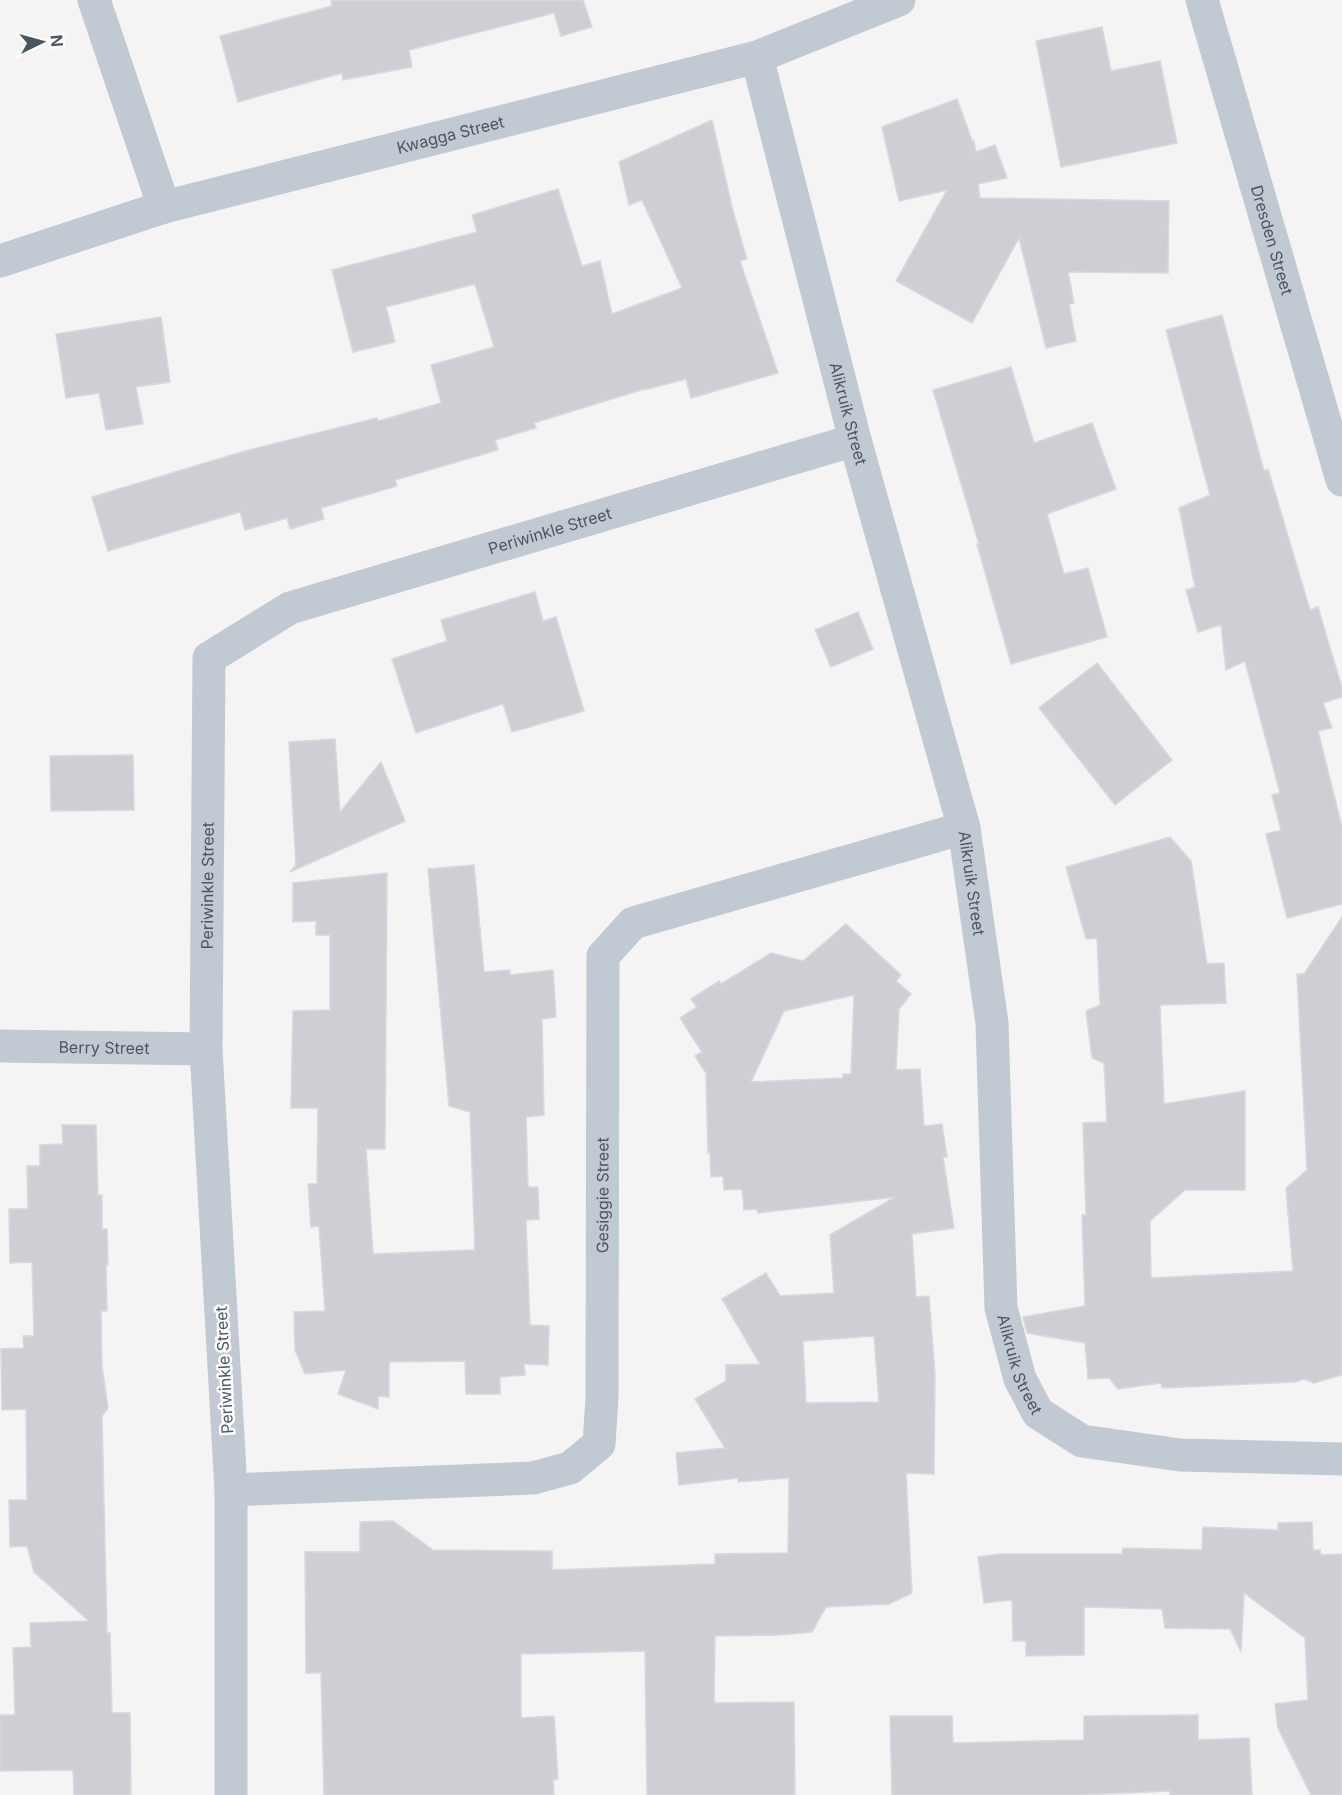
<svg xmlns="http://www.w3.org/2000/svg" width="1342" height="1795" font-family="Inter,sans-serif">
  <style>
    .building { fill: #cdcfd5; stroke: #d7d9de; stroke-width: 1.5; fill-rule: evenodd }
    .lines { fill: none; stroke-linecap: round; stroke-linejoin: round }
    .street { stroke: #c1cad2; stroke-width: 33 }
    .labels { text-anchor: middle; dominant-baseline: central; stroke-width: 5; stroke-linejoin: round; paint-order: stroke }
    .street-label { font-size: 16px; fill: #4a5661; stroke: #fff }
  </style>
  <rect width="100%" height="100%" fill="#f5f3f3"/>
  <g class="building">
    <polygon points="331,0 583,0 592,27 561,36 554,13 409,50 412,67 343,80 342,73 238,102 220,36 332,6"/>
    <polygon points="1102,27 1111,71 1160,61 1177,143 1061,167 1036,41"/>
    <polygon points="957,99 973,143 974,141 976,152 995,145 1007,178 978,184 980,198 1169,201 1168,273 1068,272 1074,303 1069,304 1076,341 1046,348 1019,238 972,323 896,281 947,190 899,201 882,127"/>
    <polygon points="712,120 733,211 747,259 740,261 778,373 691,398 686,379 644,390 644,389 534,423 536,428 495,440 498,450 395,480 397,486 321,508 324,519 290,529 287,518 245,530 240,512 108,551 92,497 245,451 377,418 378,421 441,403 431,365 494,347 475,284 386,307 395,342 353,352 332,270 477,232 472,215 558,189 582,266 600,261 612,314 682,288 642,200 629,205 619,162"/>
    <polygon points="1222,315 1264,471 1268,469 1310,610 1318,607 1342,688 1342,697 1323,703 1332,728 1318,731 1342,827 1342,904 1287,918 1266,834 1281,830 1272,795 1280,793 1245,661 1226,670 1221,625 1198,632 1186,590 1195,587 1179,508 1210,495 1166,330"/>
    <polygon points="161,317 170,382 136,387 143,424 106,430 99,393 66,398 56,334"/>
    <polygon points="1011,367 1034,443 1092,423 1116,489 1047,514 1064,574 1088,568 1107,637 1011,664 977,544 979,544 933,390"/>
    <polygon points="535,592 543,621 556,617 584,711 512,732 503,704 416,733 392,659 447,641 441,620"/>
    <polygon points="858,612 873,649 831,667 815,630"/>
    <polygon points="1097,663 1172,760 1115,805 1039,708"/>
    <polygon points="335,739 340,812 381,762 405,821 290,872 296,865 289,742"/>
    <polygon points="133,755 134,810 51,811 50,756"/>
    <polygon points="1170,837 1191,861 1207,964 1224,963 1226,1003 1160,1005 1164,1104 1245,1091 1245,1190 1185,1190 1150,1221 1151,1278 1293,1271 1286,1188 1307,1170 1297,974 1304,974 1342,917 1342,1375 1314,1383 1304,1379 1295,1382 1162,1388 1161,1383 1118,1389 1109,1378 1088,1379 1085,1343 1027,1333 1023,1317 1085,1306 1082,1215 1086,1215 1083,1123 1107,1122 1104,1063 1092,1058 1086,1011 1100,1005 1097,938 1086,939 1066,867"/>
    <polygon points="474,865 484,972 510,970 510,975 553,970 556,1017 542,1019 544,1115 526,1117 528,1187 538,1187 539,1219 526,1220 530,1325 549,1326 548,1365 524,1364 525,1375 500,1377 500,1394 466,1394 465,1361 389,1362 389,1397 378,1396 378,1409 338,1394 346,1370 305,1374 295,1350 294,1312 325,1311 319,1226 311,1227 308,1184 317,1184 318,1108 291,1108 293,1011 330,1010 330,935 316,935 316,921 293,922 293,883 387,873 385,1149 366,1149 373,1254 475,1250 470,1112 449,1106 428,869"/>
    <path d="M846,924L901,975L896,981L911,994L899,1009L896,1070L920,1069L924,1126L942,1124L947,1157H943L954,1228L912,1234L916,1297L929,1296L935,1375L934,1474L906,1473L912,1593L889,1604L826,1607L812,1632L779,1635L715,1636L714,1703L794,1702L795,1795H647L645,1651L521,1654V1718L554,1716L558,1779L553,1780L554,1795H324L321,1673H306L305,1552H360V1522L393,1521L433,1550L552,1551V1570L715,1564V1554L788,1553L789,1478L738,1482V1478L679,1485L676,1453L725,1448L695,1399L726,1381V1365L760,1364L722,1299L766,1273L780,1296L834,1293L830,1235L895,1197L758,1213L757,1209L744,1210L742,1189L724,1190L723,1176L711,1177L710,1152L708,1153L706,1073L695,1056L702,1052L680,1018L697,1007L691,999L719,981L721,984L771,953L803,961ZM854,995L851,1074H843V1078L751,1082L784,1011ZM874,1336L879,1402L806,1403L803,1341Z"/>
    <polygon points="62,1125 96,1125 98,1195 102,1195 102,1229 107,1229 108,1265 106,1265 107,1311 101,1311 102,1366 108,1408 102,1416 107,1633 110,1633 112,1713 130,1713 131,1795 74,1795 73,1770 0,1771 0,1715 15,1715 13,1648 31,1647 30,1623 89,1621 34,1572 27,1546 10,1547 9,1500 27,1500 26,1409 2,1410 1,1349 24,1348 23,1336 34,1336 32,1262 10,1263 9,1209 28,1209 27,1166 40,1166 40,1145 63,1144"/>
    <polygon points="1312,1522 1313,1550 1320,1550 1321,1555 1342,1554 1342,1795 1311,1795 1278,1728 1275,1704 1308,1700 1305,1638 1244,1593 1241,1652 1230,1629 1165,1628 1162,1609 1084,1607 1084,1655 1026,1656 1026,1641 1013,1641 1012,1600 984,1603 978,1557 1000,1554 1122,1554 1123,1548 1202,1550 1203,1527 1278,1530 1278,1523"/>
    <polygon points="1198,1715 1198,1740 1249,1738 1252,1795 1170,1795 1170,1791 1078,1795 892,1795 890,1716 952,1716 953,1743 1084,1740 1084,1716"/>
  </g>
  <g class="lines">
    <g class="street">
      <polyline points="94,0 164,207"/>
      <path id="s1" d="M1202,0L1342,480"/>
      <path id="s2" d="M757,57L855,440L964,828L992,1023L1001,1308L1020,1379L1038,1413L1082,1441L1180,1455L1342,1459"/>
      <path id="s3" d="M0,261L164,207L757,57L899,0"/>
      <path id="s4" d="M0,1046L206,1049"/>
      <path id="s5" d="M231,1490L533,1478L570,1468L599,1444L602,1398L603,956L633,923L964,828"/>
      <path id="s6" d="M231,1795V1490L206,1049L209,658L290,608L855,440"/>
    </g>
  </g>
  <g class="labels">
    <g class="street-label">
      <text stroke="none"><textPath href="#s3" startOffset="468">Kwagga Street</textPath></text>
      <text stroke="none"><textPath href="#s1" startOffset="250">Dresden Street</textPath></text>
      <text stroke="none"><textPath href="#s2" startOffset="368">Alikruik Street</textPath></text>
      <text stroke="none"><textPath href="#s6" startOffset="1504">Periwinkle Street</textPath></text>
      <text stroke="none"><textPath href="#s2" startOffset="854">Alikruik Street</textPath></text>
      <text stroke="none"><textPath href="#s6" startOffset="910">Periwinkle Street</textPath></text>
      <text stroke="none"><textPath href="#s4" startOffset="104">Berry Street</textPath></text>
      <text stroke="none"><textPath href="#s5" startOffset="627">Gesiggie Street</textPath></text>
      <text stroke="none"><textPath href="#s2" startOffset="1340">Alikruik Street</textPath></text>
      <text transform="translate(224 1370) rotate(-93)">Periwinkle Street</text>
    </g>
  </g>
  <g transform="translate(42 42) rotate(85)" stroke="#ffffff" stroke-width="4.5" paint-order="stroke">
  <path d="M0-4.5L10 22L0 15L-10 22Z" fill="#4a5661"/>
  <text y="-9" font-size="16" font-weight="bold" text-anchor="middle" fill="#4a5661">N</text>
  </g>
</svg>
